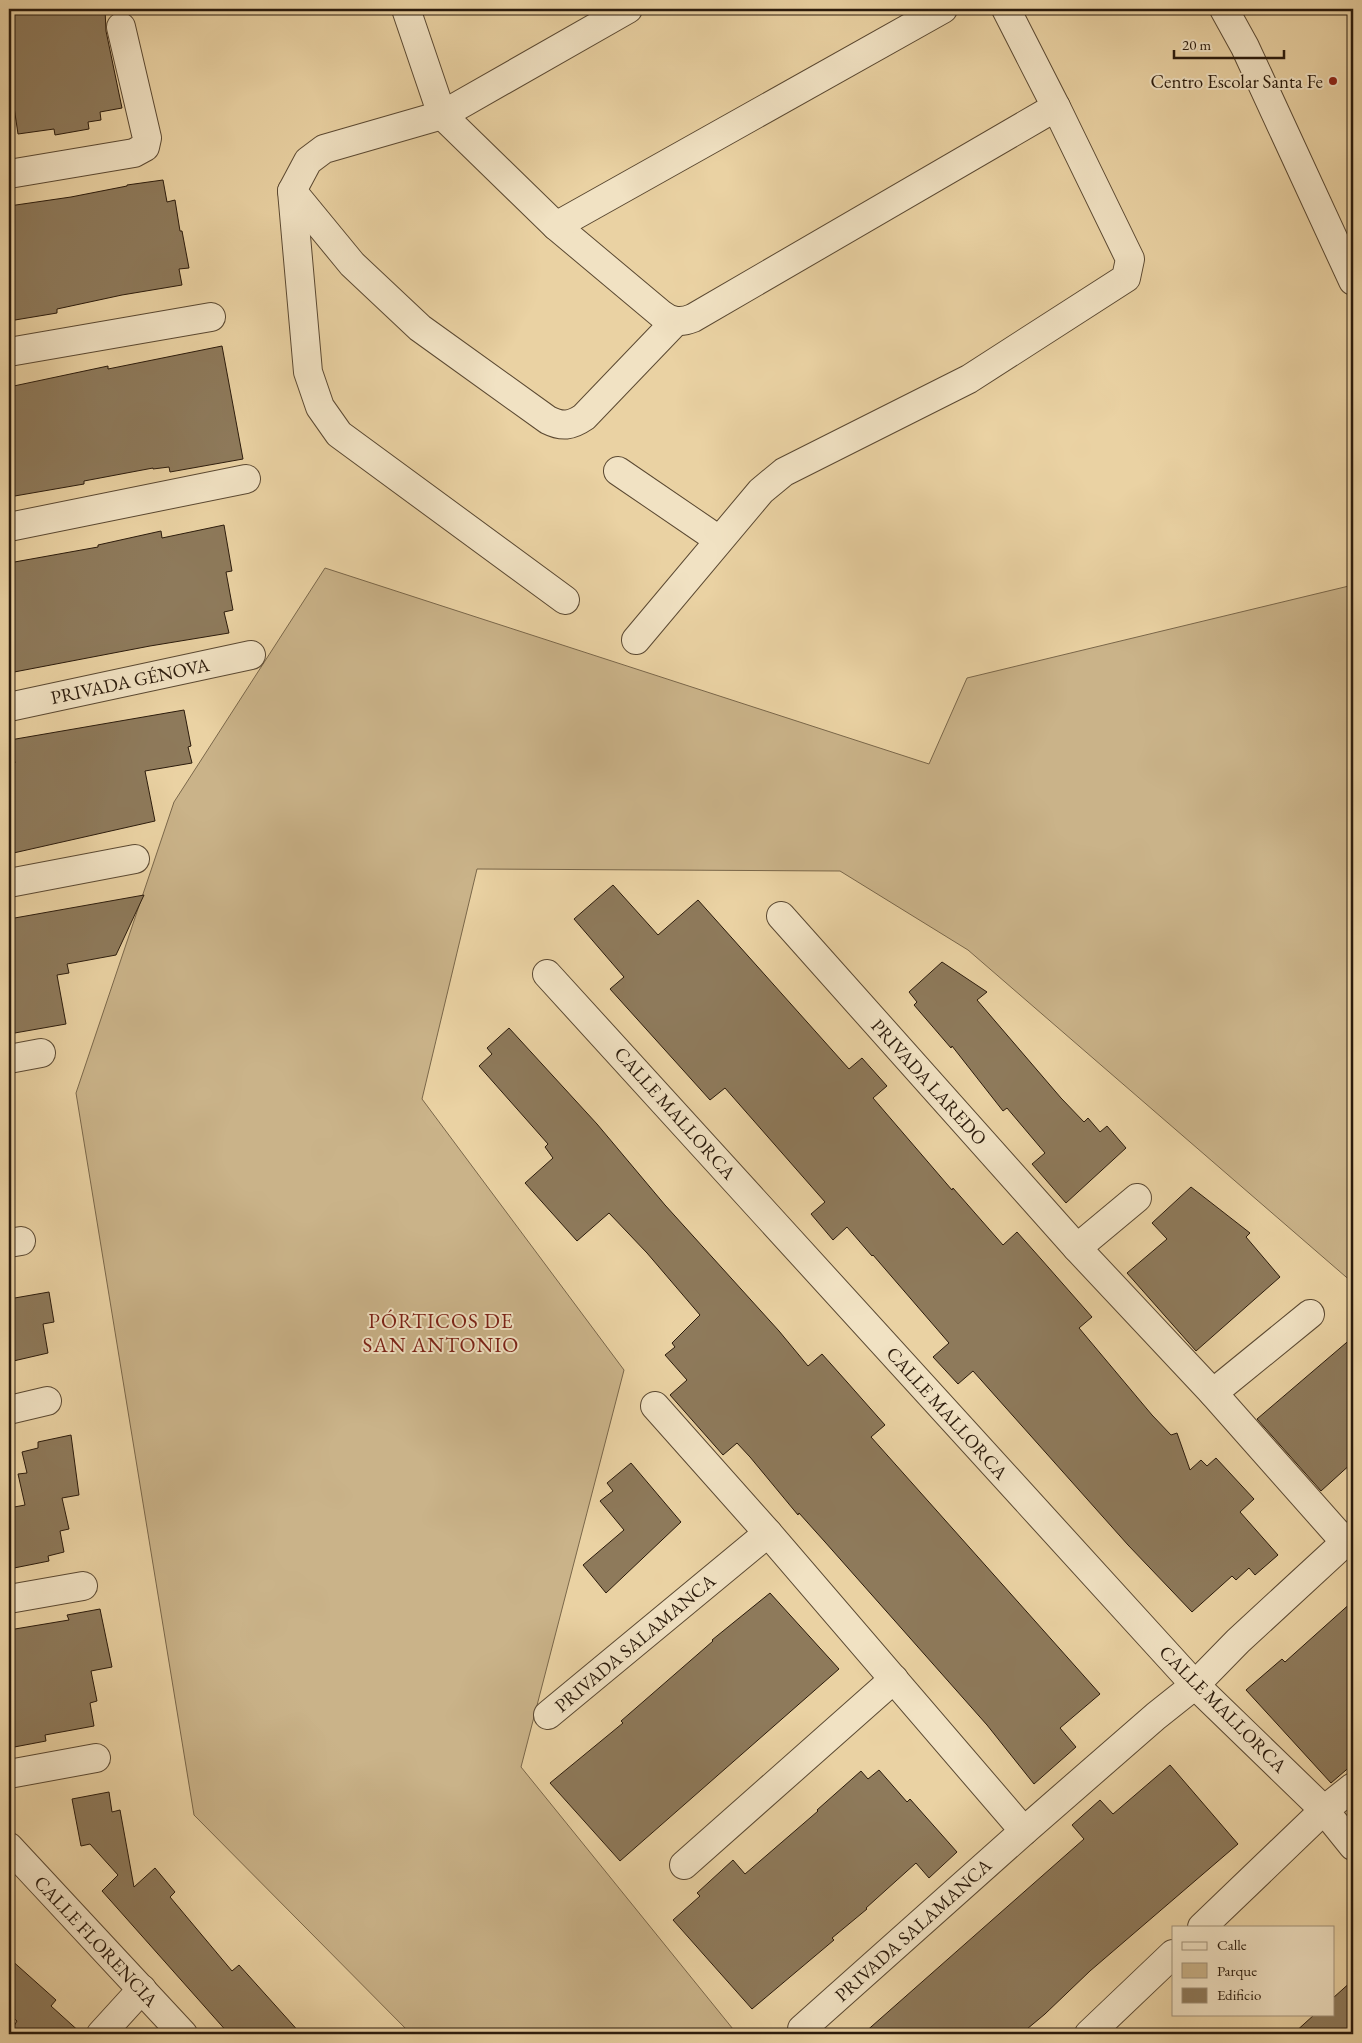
<svg xmlns="http://www.w3.org/2000/svg" width="1362" height="2043" font-family="'EB Garamond',serif">
  <style>
    .green { fill: #cab389; stroke: #7a674a }
    .building { fill: #8e7a5b; stroke: #2b1b0c }
    .lines { fill: none; stroke-linecap: round; stroke-linejoin: round }
    .minor-casing { stroke: #5b4932; stroke-width: 30 }
    .minor { stroke: #f1e2c3; stroke-width: 28 }
    .poi-dot { fill: #8f2418; stroke: #f1e2c3; stroke-width: 2 }
    .labels { text-anchor: middle; dominant-baseline: central; stroke-width: 4; stroke-linejoin: round; paint-order: stroke }
    .poi-label { font-size: 19px; fill: #2b1b0c; stroke: #f1e2c3; text-anchor: end }
    .street-label { font-size: 19px; fill: #2b1b0c; stroke: #f1e2c3 }
    .quarter-label { font-size: 21px; letter-spacing: 1px; fill: #7a1f14; stroke: #f1e2c3 }
  </style>
  <rect width="100%" height="100%" fill="#ead2a3"/>
  <filter id="stains"><feTurbulence type="fractalNoise" baseFrequency=".004" numOctaves="4"/><feColorMatrix values="0 0 0 0 .2 0 0 0 0 .09 0 0 0 0 .02 0 0 0 .5 -.17"/></filter>
  <radialGradient id="worn" r=".72"><stop offset=".6" stop-color="#630" stop-opacity="0"/><stop offset="1" stop-color="#630" stop-opacity=".3"/></radialGradient>
  <polygon class="green" points="325,568 929,764 967,678 1353,585 1353,1283 968,950 840,871 477,869 422,1099 624,1370 521,1767 737,2034 411,2034 194,1815 76,1093 174,802"/>
  <g class="building">
    <polygon points="19,9 105,9 106,31 122,108 100,112 101,120 88,122 89,129 55,135 54,129 18,134 9,73 9,15 20,13"/>
    <polygon points="163,180 167,202 175,200 180,231 182,231 189,268 179,269 182,285 122,295 57,309 57,313 9,321 9,206 71,197 127,186 127,185"/>
    <polygon points="222,346 243,459 170,472 169,467 153,469 153,468 84,481 84,484 9,497 9,387 108,366 108,369"/>
    <polygon points="224,525 232,571 226,572 233,610 224,612 229,633 150,646 9,673 9,563 98,547 98,545 161,531 162,538"/>
    <polygon points="184,710 191,746 188,747 192,763 145,771 155,821 9,854 9,764 15,763 10,740"/>
    <polygon points="613,885 658,935 698,900 849,1069 862,1058 887,1086 873,1098 885,1112 952,1190 953,1188 1003,1245 1017,1232 1041,1259 1092,1317 1079,1328 1152,1415 1171,1435 1177,1433 1190,1470 1201,1460 1207,1466 1216,1458 1254,1499 1240,1512 1278,1555 1255,1575 1249,1568 1236,1580 1232,1576 1192,1612 1128,1545 973,1371 958,1384 933,1357 949,1343 873,1255 872,1256 847,1227 833,1240 811,1214 825,1202 725,1088 710,1100 610,989 624,977 574,919"/>
    <polygon points="144,895 116,955 67,964 69,973 57,975 66,1024 9,1034 9,919"/>
    <polygon points="942,962 987,992 977,1000 1061,1098 1084,1122 1088,1118 1100,1132 1107,1126 1126,1148 1066,1203 1032,1164 1045,1153 1007,1108 1003,1111 952,1046 951,1048 914,1005 917,1002 909,992"/>
    <polygon points="509,1028 597,1124 665,1205 779,1331 808,1366 822,1354 847,1382 885,1425 871,1437 1100,1694 1060,1728 1076,1747 1034,1784 987,1725 825,1542 799,1513 798,1515 750,1457 737,1443 723,1455 670,1395 687,1380 665,1355 675,1347 672,1343 700,1315 647,1253 609,1213 577,1241 525,1183 553,1158 545,1147 548,1144 479,1066 492,1054 487,1048"/>
    <polygon points="1191,1187 1250,1233 1246,1237 1280,1277 1196,1351 1127,1273 1167,1239 1152,1223"/>
    <polygon points="49,1292 54,1322 43,1324 48,1353 9,1362 9,1299"/>
    <polygon points="1353,1337 1353,1462 1321,1491 1257,1419"/>
    <polygon points="71,1435 79,1495 62,1498 69,1529 60,1531 64,1552 48,1556 49,1561 9,1569 9,1508 25,1505 18,1474 27,1473 22,1452 38,1448 38,1442"/>
    <polygon points="631,1463 681,1522 606,1593 583,1565 624,1530 600,1501 613,1491 607,1483"/>
    <polygon points="770,1593 839,1669 620,1861 550,1783 623,1723 621,1721 713,1641 712,1640"/>
    <polygon points="1353,1601 1353,1764 1331,1783 1246,1690 1282,1659 1285,1662"/>
    <polygon points="100,1609 112,1667 91,1671 97,1701 90,1703 94,1726 45,1735 46,1741 9,1748 9,1630 69,1620 67,1615"/>
    <polygon points="1170,1765 1238,1844 1090,1971 1045,2014 1021,2034 863,2034 1084,1839 1072,1825 1100,1800 1113,1814"/>
    <polygon points="879,1770 907,1802 910,1799 957,1852 929,1878 916,1863 866,1908 867,1909 832,1938 834,1940 752,2009 673,1920 700,1896 697,1893 733,1860 745,1874 818,1811 817,1810 861,1771 868,1779"/>
    <polygon points="109,1792 112,1812 120,1810 134,1887 155,1868 175,1892 170,1897 232,1971 239,1965 301,2034 229,2034 102,1891 118,1875 90,1844 81,1846 72,1799"/>
    <polygon points="9,1958 56,2000 51,2006 82,2034 9,2034 17,2021 9,2014"/>
    <polygon points="1353,1980 1353,2034 1293,2034 1315,2014 1333,2014 1333,1998"/>
  </g>
  <g class="lines">
    <g class="minor-casing">
      <g id="minor">
        <path d="M406,9L442,115L556,226L661,314C671,322 681,323 693,318L1056,107L1006,9"/>
        <polyline points="1224,9 1245,47 1353,281"/>
        <polyline points="9,174 134,153 145,147 147,138 121,27"/>
        <path d="M292,191L352,264L420,328L548,420C562,427 571,426 584,417L676,321"/>
        <polyline points="556,226 943,9"/>
        <polyline points="9,352 211,317"/>
        <polyline points="618,471 719,540"/>
        <polyline points="9,527 246,479"/>
        <polyline points="565,600 339,434 320,407 308,372 292,191 308,161 324,149 442,115 628,9"/>
        <polyline points="636,640 761,491 784,472 969,379 1126,278 1130,259 1056,107"/>
        <polyline points="9,707 251,655"/>
        <polyline points="9,883 135,859"/>
        <polyline points="781,916 1077,1248 1213,1393 1345,1542"/>
        <polyline points="547,974 1195,1685 1324,1810 1353,1846"/>
        <polyline points="9,1059 41,1053"/>
        <polyline points="9,1243 21,1241"/>
        <polyline points="1077,1248 1137,1198"/>
        <polyline points="1213,1393 1310,1314"/>
        <polyline points="655,1406 768,1533 1024,1831"/>
        <polyline points="9,1410 47,1401"/>
        <polyline points="9,1599 83,1586"/>
        <polyline points="548,1715 768,1533"/>
        <polyline points="9,1774 96,1758"/>
        <polyline points="9,1847 183,2034"/>
        <polyline points="684,1865 894,1679"/>
        <polyline points="1202,1927 1324,1810 1353,1787"/>
        <polyline points="802,2029 1024,1831 1156,1716 1195,1685 1238,1641 1353,1535"/>
        <polyline points="101,2034 142,1989"/>
        <polyline points="1089,2034 1173,1954"/>
      </g>
    </g>
    <use href="#minor" class="minor"/>
  </g>
  <circle class="poi-dot" cx="1333" cy="81" r="5"/>
  <g class="labels">
    <g class="poi-label">
      <text x="1323" y="81">Centro Escolar Santa Fe</text>
    </g>
    <g class="street-label">
      <text transform="translate(130 681) rotate(-12)">PRIVADA GÉNOVA</text>
      <text transform="translate(929 1082) rotate(48)">PRIVADA LAREDO</text>
      <text transform="translate(675 1113) rotate(48)">CALLE MALLORCA</text>
      <text transform="translate(947 1413) rotate(48)">CALLE MALLORCA</text>
      <text transform="translate(635 1643) rotate(-40)">PRIVADA SALAMANCA</text>
      <text transform="translate(1223 1709) rotate(45)">CALLE MALLORCA</text>
      <text transform="translate(913 1930) rotate(-42)">PRIVADA SALAMANCA</text>
      <text transform="translate(96 1941) rotate(47)">CALLE FLORENCIA</text>
    </g>
    <g class="quarter-label">
      <text x="441" y="1320">PÓRTICOS DE<tspan x="441" dy="24">SAN ANTONIO</tspan></text>
    </g>
  </g>
  <rect width="1362" height="2043" fill="none" stroke="#ead2a3" stroke-width="30"/>
  <rect x="10" y="10" width="1342" height="2023" fill="none" stroke="#2b1b0c" stroke-width="2.5"/>
  <rect x="15" y="15" width="1332" height="2013" fill="none" stroke="#2b1b0c"/>
  <rect x="1172" y="1926" width="162" height="90" fill="#f1e2c3" stroke="#a2927a"/>
  <rect x="1182" y="1942" width="25" height="8" fill="#f1e2c3" stroke="#a2927a"/>
  <text x="1217" y="1950" font-size="15" fill="#2b1b0c">Calle</text>
  <rect x="1182" y="1963" width="25" height="15" fill="#cab389" stroke="#a2927a"/>
  <text x="1217" y="1976" font-size="15" fill="#2b1b0c">Parque</text>
  <rect x="1182" y="1988" width="25" height="15" fill="#8e7a5b" stroke="#a2927a"/>
  <text x="1217" y="2000" font-size="15" fill="#2b1b0c">Edificio</text>
  <path d="M1174 50v8h110v-8" fill="none" stroke="#2b1b0c" stroke-width="2.5"/>
  <text x="1182" y="50" font-size="15" fill="#2b1b0c" stroke="#f1e2c3" stroke-width="4" paint-order="stroke">20 m</text>
  <rect width="100%" height="100%" filter="url(#stains)"/>
  <rect width="100%" height="100%" fill="url(#worn)"/>
</svg>
